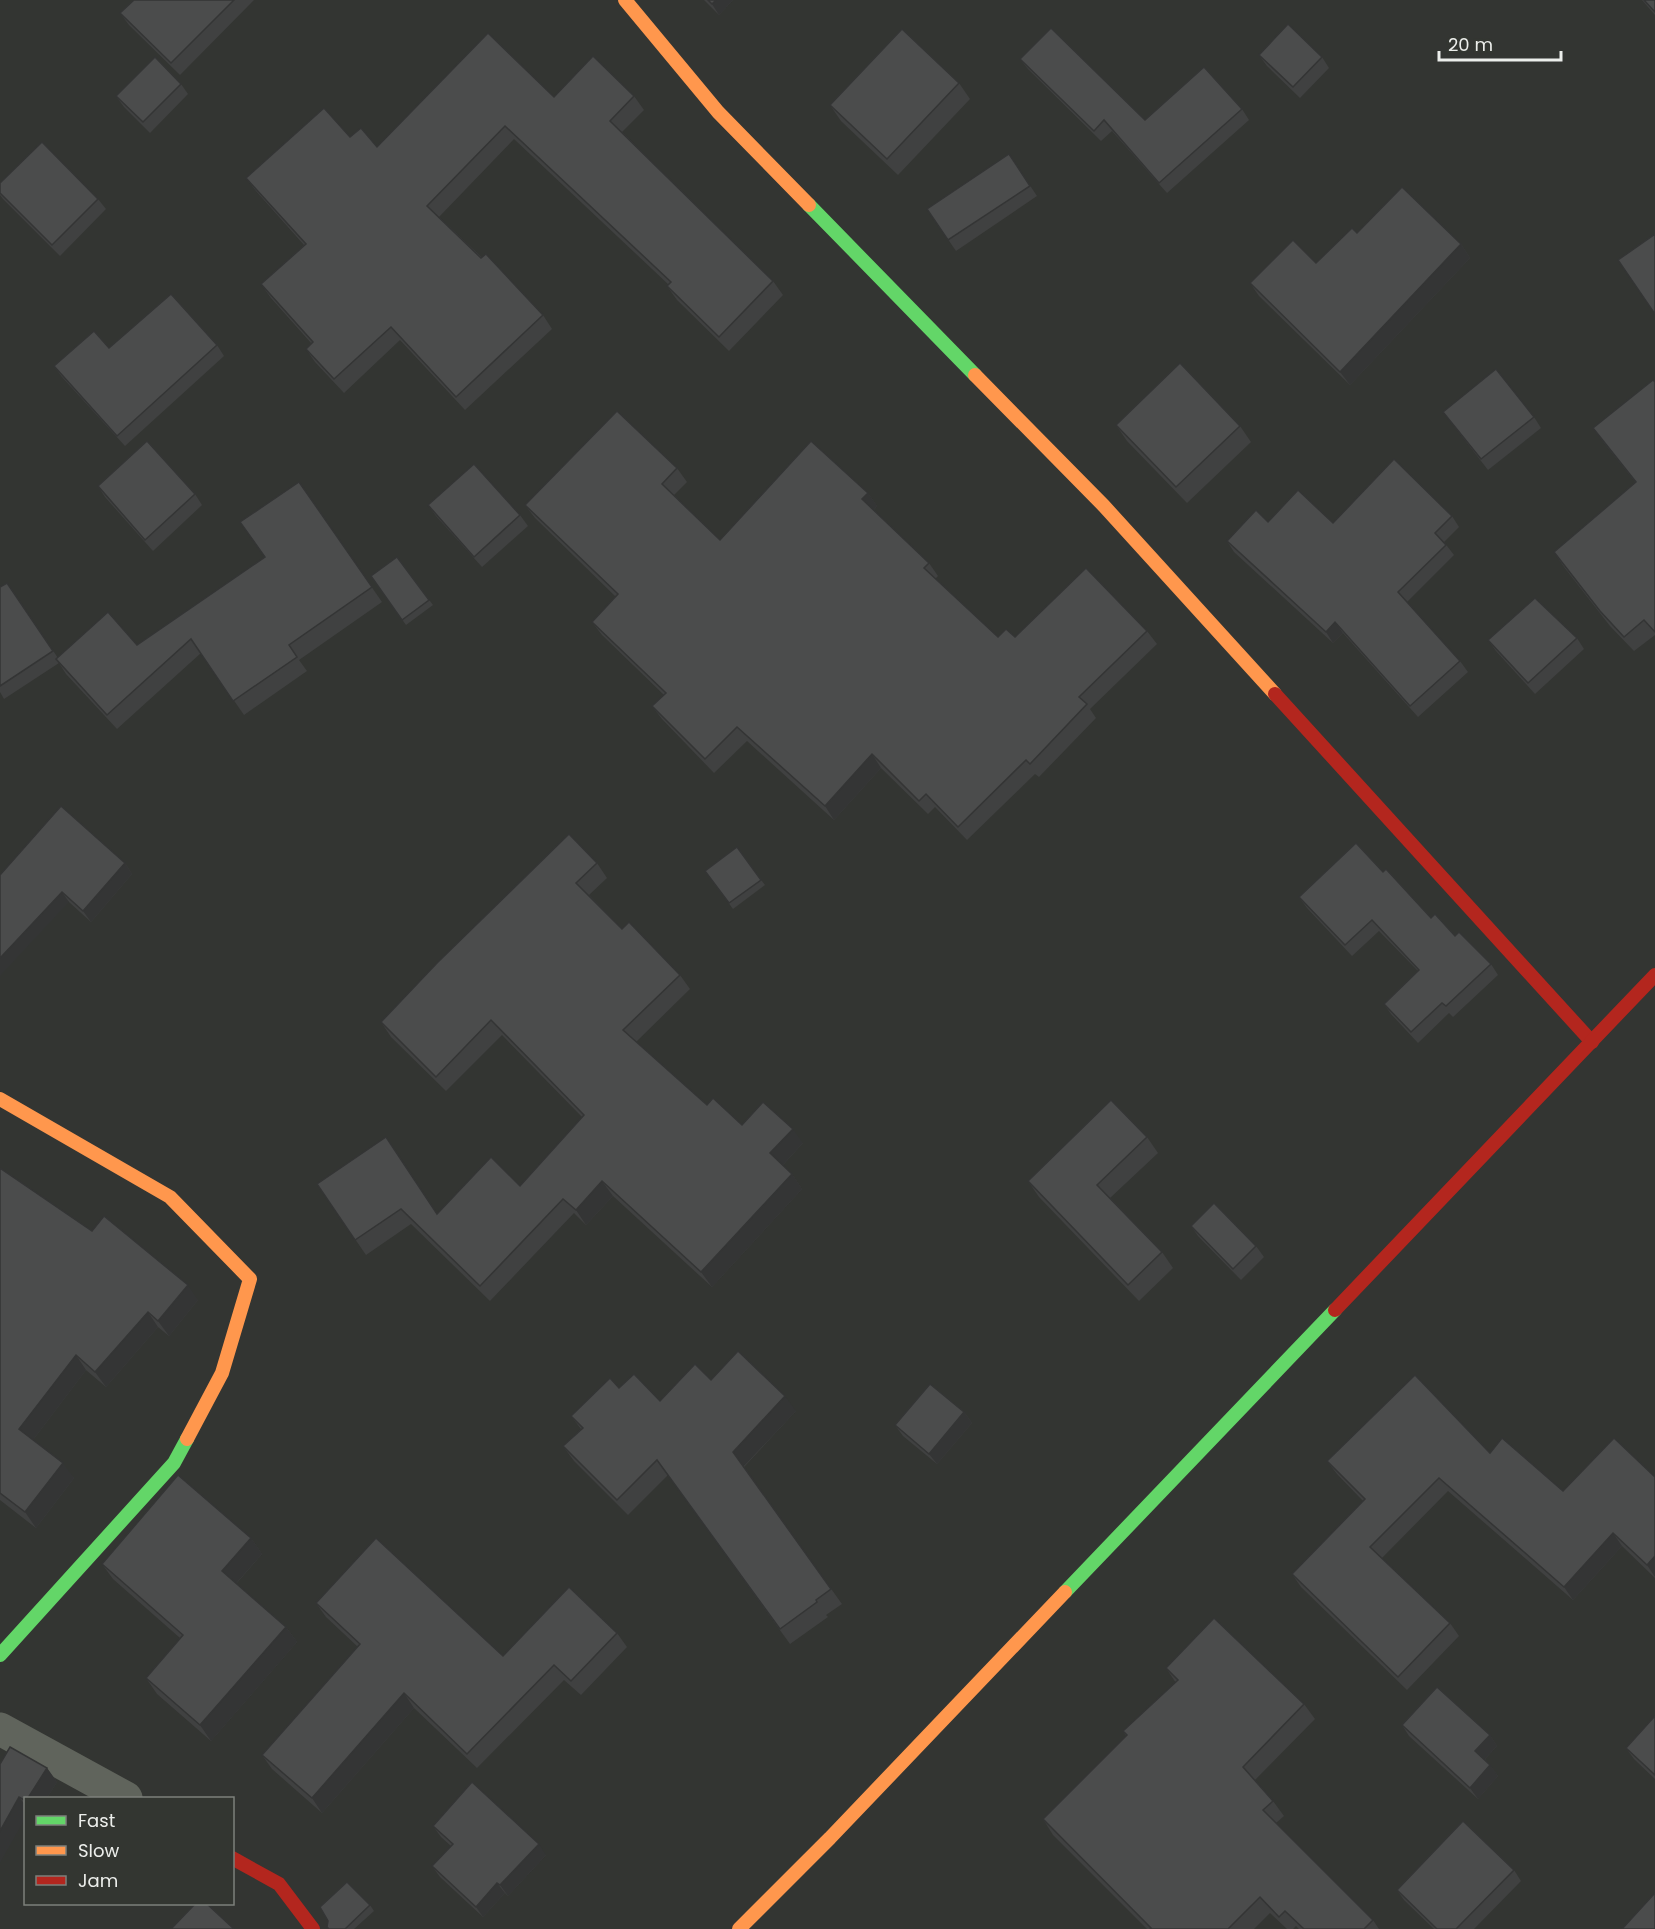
<svg xmlns="http://www.w3.org/2000/svg" width="1655" height="1929" font-family="Poppins,sans-serif">
  <style>
    .lines { fill: none; stroke-linecap: round; stroke-linejoin: round }
    .street { stroke: #60645c; stroke-width: 33 }
    .fast { stroke: #63d668; stroke-width: 14 }
    .slow { stroke: #ff974d; stroke-width: 14 }
    .jam { stroke: #b3261e; stroke-width: 14 }
    .wall { fill: #404141 }
    .shaded-wall { fill: #343535 }
    .building { fill: #4b4c4c; stroke: #343535; stroke-width: 1.5 }
  </style>
  <rect width="100%" height="100%" fill="#333532"/>
  <g class="lines">
    <polyline class="street" points="0,1729 126,1798"/>
    <g class="fast">
      <polyline points="809,205 975,375"/>
      <polyline points="1065,1592 1335,1310"/>
      <polyline points="0,1655 174,1463 187,1439"/>
    </g>
    <g class="slow">
      <polyline points="625,0 718,112 809,205"/>
      <polyline points="975,375 1104,506 1275,694"/>
      <polyline points="0,1099 170,1197 250,1279 222,1373 187,1439"/>
      <polyline points="739,1929 830,1838 1065,1592"/>
    </g>
    <g class="jam">
      <polyline points="1275,694 1592,1042"/>
      <polyline points="1335,1310 1655,975"/>
      <polyline points="232,1858 279,1884 313,1929"/>
    </g>
  </g>
  <g class="wall">
    <polygon points="134,0 254,0 180,75 129,25 120,13"/>
    <polygon points="704,0 733,0 719,15"/>
    <polygon points="1642,0 1655,0 1655,15"/>
    <polygon points="1259,55 1322,57 1329,68 1300,98 1267,66"/>
    <polygon points="1020,59 1145,120 1242,109 1249,120 1167,193 1112,131 1101,141 1028,69"/>
    <polygon points="959,83 970,99 898,175 841,121 830,105"/>
    <polygon points="181,84 188,94 150,133 124,107 116,96"/>
    <polygon points="634,96 644,110 622,132 773,281 783,295 729,351 677,300 667,286 669,285 514,139 439,217 543,315 552,329 465,410 400,340 344,393 315,362 306,349 311,343 271,298 261,284 304,245 256,191 246,178 350,137 377,147 554,97"/>
    <polygon points="1009,154 1037,196 956,251 927,209"/>
    <polygon points="0,183 98,199 106,209 60,256 3,199 0,195"/>
    <polygon points="1357,233 1461,244 1470,258 1350,385 1259,296 1250,283 1316,263"/>
    <polygon points="217,345 224,356 125,446 62,377 54,366 109,348"/>
    <polygon points="1655,382 1655,635 1634,651 1610,626 1564,567 1554,552 1636,483 1604,443 1593,428"/>
    <polygon points="1443,412 1534,417 1541,428 1488,470"/>
    <polygon points="1116,425 1240,426 1251,442 1187,503 1127,441"/>
    <polygon points="677,468 687,482 674,495 720,540 868,493 877,506 874,510 929,563 938,576 935,579 998,637 1015,637 1147,631 1157,644 1090,709 1096,718 1039,777 1035,774 967,840 935,807 928,814 881,768 834,820 747,741 714,773 662,719 652,706 664,695 602,635 592,622 616,597 535,518 525,505"/>
    <polygon points="299,482 382,602 299,660 307,671 244,715 201,653 117,729 66,674 59,663 4,699 0,692 0,587 7,583 58,658 137,645 265,557"/>
    <polygon points="98,486 195,494 202,505 153,551 105,497"/>
    <polygon points="428,505 520,515 528,526 482,567 436,516"/>
    <polygon points="1452,516 1459,527 1444,542 1454,555 1407,602 1460,661 1468,672 1418,717 1343,633 1333,643 1234,552 1227,541 1268,522 1333,523"/>
    <polygon points="397,557 433,605 406,625 371,576"/>
    <polygon points="1577,638 1584,649 1535,694 1496,651 1488,640"/>
    <polygon points="737,847 765,885 733,909 705,871"/>
    <polygon points="125,863 132,874 91,922 69,902 0,875"/>
    <polygon points="597,863 607,878 589,895 622,929 680,975 690,989 636,1042 707,1105 742,1125 803,1143 783,1165 792,1174 802,1189 712,1287 613,1196 586,1225 574,1213 490,1301 411,1224 366,1255 317,1184 437,1213 520,1186 582,1117 502,1035 446,1091 391,1037 381,1022"/>
    <polygon points="1383,872 1431,918 1455,936 1491,964 1498,975 1453,1017 1449,1013 1418,1043 1391,1014 1384,1004 1418,971 1379,931 1352,956 1307,908 1299,897"/>
    <polygon points="1147,1137 1158,1153 1110,1198 1162,1252 1173,1268 1139,1301 1039,1197 1028,1181"/>
    <polygon points="0,1168 92,1231 198,1300 169,1336 158,1327 106,1387 86,1370 33,1440 74,1478 36,1528 0,1500"/>
    <polygon points="1191,1226 1256,1246 1264,1257 1241,1280 1198,1236"/>
    <polygon points="711,1380 796,1411 744,1467 842,1604 826,1615 828,1617 790,1644 668,1475 628,1515 574,1461 563,1446 581,1429 571,1416 619,1388 660,1401"/>
    <polygon points="964,1412 972,1423 937,1464 903,1436 895,1425"/>
    <polygon points="1490,1453 1563,1491 1655,1477 1655,1578 1622,1546 1573,1600 1448,1491 1382,1558 1450,1623 1459,1636 1407,1690 1301,1587 1292,1574 1363,1501 1337,1474 1327,1461"/>
    <polygon points="251,1538 262,1554 236,1584 286,1627 297,1642 211,1741 157,1694 146,1678 180,1638 113,1579 102,1564"/>
    <polygon points="316,1603 503,1656 617,1633 627,1647 581,1695 564,1680 477,1768 414,1708 322,1813 272,1769 262,1755 358,1647 326,1617"/>
    <polygon points="1166,1668 1304,1704 1315,1719 1255,1780 1273,1801 1284,1816 1276,1823 1373,1920 1379,1929 1299,1929 1296,1926 1293,1929 1287,1929 1270,1913 1254,1929 1147,1929 1053,1835 1043,1819 1126,1736 1123,1731 1176,1683"/>
    <polygon points="1655,1716 1655,1779 1634,1759 1626,1748"/>
    <polygon points="1402,1725 1490,1735 1497,1746 1485,1759 1498,1776 1478,1799 1409,1736"/>
    <polygon points="0,1764 47,1768 57,1782 47,1798 26,1798 26,1817"/>
    <polygon points="433,1826 546,1855 508,1896 505,1893 483,1917 440,1877 432,1866 451,1846 441,1837"/>
    <polygon points="1514,1870 1521,1881 1474,1929 1434,1929 1404,1900 1397,1890"/>
    <polygon points="370,1905 374,1911 354,1929 329,1929"/>
  </g>
  <g class="shaded-wall">
    <polygon points="716,0 733,0 719,15 712,4"/>
    <polygon points="1461,244 1470,258 1350,385 1340,372"/>
    <polygon points="868,493 877,506 872,512 862,499"/>
    <polygon points="1335,622 1343,633 1333,643 1326,632"/>
    <polygon points="872,754 881,768 834,820 825,806"/>
    <polygon points="125,863 132,874 91,922 83,911"/>
    <polygon points="62,892 69,902 0,976 0,958"/>
    <polygon points="793,1129 803,1143 780,1168 770,1153"/>
    <polygon points="792,1174 802,1189 712,1287 701,1272"/>
    <polygon points="602,1181 613,1196 586,1225 576,1210"/>
    <polygon points="188,1285 198,1300 169,1336 158,1321"/>
    <polygon points="148,1312 158,1327 106,1387 95,1372"/>
    <polygon points="76,1355 86,1370 30,1444 19,1429"/>
    <polygon points="785,1396 796,1411 743,1467 733,1452"/>
    <polygon points="964,1412 972,1423 937,1464 929,1454"/>
    <polygon points="63,1463 74,1478 36,1528 25,1512"/>
    <polygon points="1613,1533 1622,1546 1573,1600 1564,1587"/>
    <polygon points="251,1538 262,1554 233,1587 222,1571"/>
    <polygon points="1655,1556 1655,1577 1647,1565"/>
    <polygon points="286,1627 297,1642 211,1741 200,1725"/>
    <polygon points="404,1693 414,1708 322,1813 312,1798"/>
    <polygon points="1490,1735 1497,1746 1483,1761 1475,1751"/>
    <polygon points="1490,1765 1498,1776 1478,1799 1470,1788"/>
    <polygon points="47,1768 57,1782 47,1798 28,1798"/>
    <polygon points="19,1797 26,1806 26,1817 0,1863 0,1831"/>
    <polygon points="539,1844 546,1855 508,1896 500,1885"/>
    <polygon points="497,1883 505,1893 483,1917 476,1907"/>
  </g>
  <g class="building">
    <polygon points="134,0 234,0 171,63 120,13"/>
    <polygon points="708,0 716,0 712,4"/>
    <polygon points="1644,0 1655,0 1655,12"/>
    <polygon points="1288,24 1322,57 1293,87 1259,55"/>
    <polygon points="1051,28 1145,120 1204,67 1242,109 1159,183 1104,120 1094,131 1020,59"/>
    <polygon points="902,29 959,83 887,159 830,105"/>
    <polygon points="488,33 554,97 593,56 634,96 610,121 773,281 719,337 667,286 671,282 505,126 427,206 481,258 486,254 543,315 456,397 391,327 334,379 306,349 313,342 261,284 306,244 246,178 324,108 350,137 361,128 377,147"/>
    <polygon points="155,57 181,84 143,122 116,96"/>
    <polygon points="42,142 98,199 52,245 0,193 0,183"/>
    <polygon points="1009,154 1030,186 948,240 927,209"/>
    <polygon points="1402,187 1461,244 1340,372 1250,283 1293,240 1316,263 1352,228 1357,233"/>
    <polygon points="1655,234 1655,314 1618,260"/>
    <polygon points="171,294 217,345 117,436 54,366 94,331 109,348"/>
    <polygon points="1180,363 1240,426 1176,487 1116,425"/>
    <polygon points="1496,369 1534,417 1481,459 1443,412"/>
    <polygon points="1653,380 1655,382 1655,632 1644,620 1624,637 1600,611 1554,552 1636,482 1593,428"/>
    <polygon points="617,411 677,468 662,484 720,540 811,441 868,493 862,499 929,563 924,568 998,637 1006,629 1015,637 1086,568 1147,631 1079,697 1087,704 1030,764 1026,760 958,827 926,794 919,801 872,754 825,806 737,727 705,759 652,706 666,693 592,622 618,594 525,505"/>
    <polygon points="147,441 195,494 145,540 98,486"/>
    <polygon points="1394,459 1452,516 1435,533 1446,545 1398,592 1460,661 1410,706 1335,622 1326,632 1227,541 1256,510 1268,522 1298,490 1333,523"/>
    <polygon points="474,464 520,515 474,557 428,505"/>
    <polygon points="299,482 372,587 289,645 297,657 233,701 191,639 107,715 56,659 108,612 137,645 265,557 240,522"/>
    <polygon points="397,557 429,600 402,620 371,576"/>
    <polygon points="7,583 53,651 0,686 0,587"/>
    <polygon points="1535,598 1577,638 1528,683 1488,640"/>
    <polygon points="61,806 125,863 83,911 62,892 0,958 0,875"/>
    <polygon points="569,834 597,863 576,883 622,929 629,922 680,975 623,1030 707,1105 713,1098 742,1125 763,1102 793,1129 770,1153 792,1174 701,1272 602,1181 576,1210 563,1199 480,1286 401,1209 355,1240 317,1184 386,1137 437,1214 491,1157 520,1186 584,1115 491,1020 436,1077 381,1022 437,963"/>
    <polygon points="1356,843 1383,872 1386,869 1431,918 1435,914 1455,936 1459,932 1491,964 1446,1006 1442,1003 1411,1032 1384,1004 1419,970 1372,920 1345,945 1299,897"/>
    <polygon points="737,847 761,880 729,903 705,871"/>
    <polygon points="1111,1100 1147,1137 1097,1185 1162,1252 1128,1285 1028,1181"/>
    <polygon points="0,1168 92,1231 104,1216 188,1285 158,1321 148,1312 95,1372 76,1355 19,1429 63,1463 25,1512 0,1493"/>
    <polygon points="1214,1203 1256,1246 1233,1269 1191,1226"/>
    <polygon points="738,1351 785,1396 733,1452 831,1589 816,1600 817,1602 780,1629 657,1460 617,1500 563,1446 583,1428 571,1416 610,1378 619,1388 634,1374 660,1401 695,1364 711,1380"/>
    <polygon points="1415,1375 1490,1453 1502,1438 1563,1491 1614,1438 1655,1477 1655,1556 1647,1565 1613,1533 1564,1587 1439,1478 1370,1547 1450,1623 1398,1677 1292,1574 1365,1499 1327,1461"/>
    <polygon points="930,1384 964,1412 929,1454 895,1425"/>
    <polygon points="178,1475 251,1538 222,1571 286,1627 200,1725 146,1678 183,1635 102,1564"/>
    <polygon points="376,1538 503,1656 569,1587 617,1633 571,1681 554,1665 467,1754 404,1693 312,1798 262,1755 360,1644 316,1603"/>
    <polygon points="1214,1618 1304,1704 1243,1767 1273,1801 1263,1810 1373,1920 1364,1929 1304,1929 1285,1911 1279,1917 1260,1897 1228,1929 1150,1929 1151,1928 1043,1819 1127,1735 1123,1731 1178,1680 1166,1668"/>
    <polygon points="1437,1687 1490,1735 1475,1751 1490,1765 1470,1788 1402,1725"/>
    <polygon points="1655,1716 1655,1775 1626,1748"/>
    <polygon points="10,1747 47,1768 28,1798 26,1798 26,1801 19,1797 0,1831 0,1764"/>
    <polygon points="472,1782 539,1844 500,1885 497,1883 476,1907 432,1866 453,1844 433,1826"/>
    <polygon points="1463,1821 1514,1870 1456,1929 1437,1929 1397,1890"/>
    <polygon points="347,1882 370,1905 345,1929 329,1929 327,1927 328,1921 320,1907"/>
    <polygon points="1655,1893 1655,1929 1622,1929"/>
    <polygon points="195,1904 207,1904 234,1929 171,1929"/>
  </g>
  <rect x="24" y="1797" width="210" height="108" fill="#333631" stroke="#7d807b" stroke-width="1.5"/>
  <rect x="36" y="1816" width="30" height="9" fill="#63d668" stroke="#7d807b" stroke-width="1.5"/>
  <text x="78" y="1827" font-size="18" fill="#eceeeb">Fast</text>
  <rect x="36" y="1846" width="30" height="9" fill="#ff974d" stroke="#7d807b" stroke-width="1.5"/>
  <text x="78" y="1857" font-size="18" fill="#eceeeb">Slow</text>
  <rect x="36" y="1876" width="30" height="9" fill="#b3261e" stroke="#7d807b" stroke-width="1.5"/>
  <text x="78" y="1887" font-size="18" fill="#eceeeb">Jam</text>
  <path d="M1439 51v9h122v-9" fill="none" stroke="#eceeeb" stroke-width="3"/>
  <text x="1448" y="51" font-size="18" fill="#eceeeb" stroke="#333631" stroke-width="4.5" paint-order="stroke">20 m</text>
</svg>
